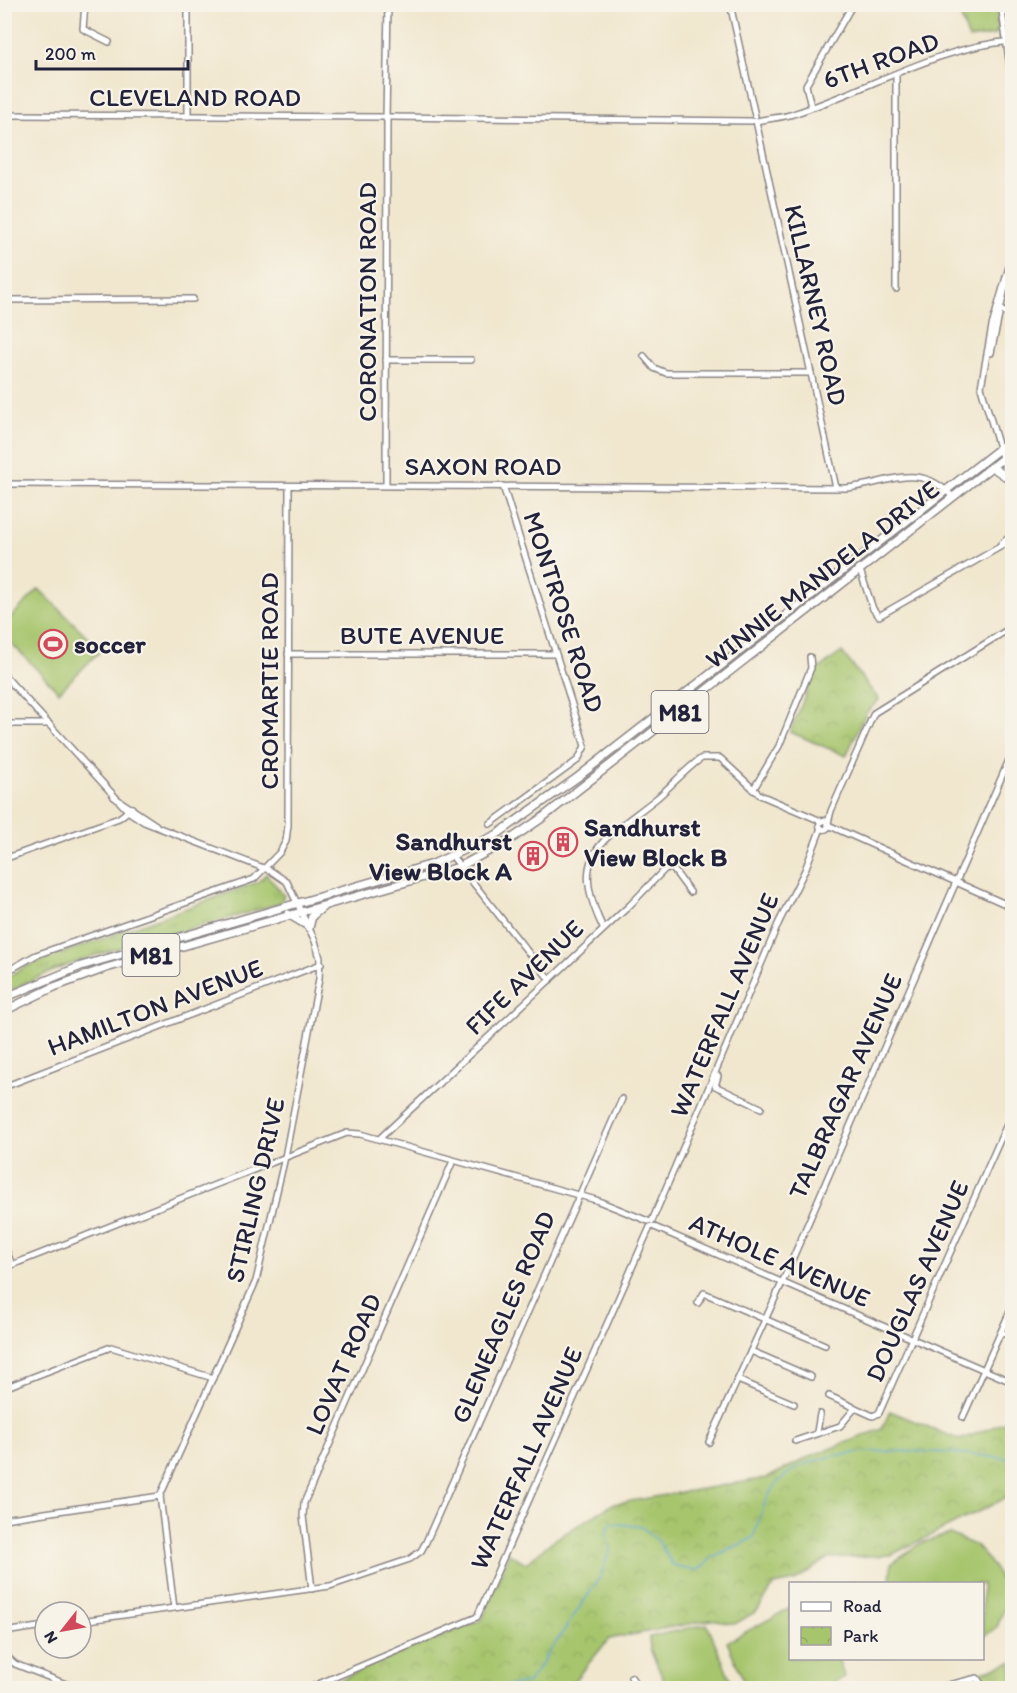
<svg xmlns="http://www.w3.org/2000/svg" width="1017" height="1693" font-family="Itim,sans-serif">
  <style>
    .grass { fill: url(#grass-tufts); stroke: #647454; stroke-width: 1.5 }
    .park { fill: url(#park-crowns); stroke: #647454; stroke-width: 1.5 }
    .garden { fill: #a6c56c; stroke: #647454; stroke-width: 1.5 }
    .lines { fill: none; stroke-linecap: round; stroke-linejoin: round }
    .stream { stroke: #57a2cf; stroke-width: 1.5 }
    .minor-casing { stroke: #8a8485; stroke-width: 8 }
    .major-casing { stroke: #8a8485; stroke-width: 10 }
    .minor { stroke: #fff; stroke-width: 5 }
    .major { stroke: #fff; stroke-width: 7 }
    .labels { text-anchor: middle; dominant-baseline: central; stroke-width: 4.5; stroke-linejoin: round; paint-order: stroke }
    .shield { fill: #f7f3e8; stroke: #62616f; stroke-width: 1.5 }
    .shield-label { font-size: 24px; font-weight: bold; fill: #22223b }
    .street-label { font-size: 26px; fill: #22223b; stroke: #f7f3e8 }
    .poi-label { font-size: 26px; font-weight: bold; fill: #22223b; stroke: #f7f3e8; text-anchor: start }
  </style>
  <defs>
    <pattern id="grass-tufts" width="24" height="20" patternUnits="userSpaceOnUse" patternTransform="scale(1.5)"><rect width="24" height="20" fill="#a6c56c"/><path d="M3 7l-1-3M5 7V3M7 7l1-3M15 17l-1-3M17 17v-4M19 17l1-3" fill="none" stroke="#8fa95e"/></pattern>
    <pattern id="park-crowns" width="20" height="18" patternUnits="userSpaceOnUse" patternTransform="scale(1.5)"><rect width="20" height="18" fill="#a6c56c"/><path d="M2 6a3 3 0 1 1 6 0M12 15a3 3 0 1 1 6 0" fill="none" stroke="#8fa95e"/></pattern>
  </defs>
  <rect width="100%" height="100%" fill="#f7f3e8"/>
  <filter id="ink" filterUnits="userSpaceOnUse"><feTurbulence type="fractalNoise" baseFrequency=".0167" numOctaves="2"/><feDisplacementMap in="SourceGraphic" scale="12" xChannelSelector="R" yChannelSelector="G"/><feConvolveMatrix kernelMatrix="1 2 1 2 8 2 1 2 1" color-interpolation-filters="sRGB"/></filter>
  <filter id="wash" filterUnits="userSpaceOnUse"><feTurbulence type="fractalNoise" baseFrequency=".008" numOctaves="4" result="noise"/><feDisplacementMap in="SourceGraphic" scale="24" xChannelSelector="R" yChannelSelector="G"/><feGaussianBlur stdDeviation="1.35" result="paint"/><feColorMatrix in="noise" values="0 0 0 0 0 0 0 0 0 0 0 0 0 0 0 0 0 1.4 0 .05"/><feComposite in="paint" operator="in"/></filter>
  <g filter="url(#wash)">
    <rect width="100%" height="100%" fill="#f1e7cf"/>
    <g class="grass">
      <polygon points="956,5 996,5 999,28 995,35 969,39"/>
      <path d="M266,874L284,895L280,903C189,933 89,947 5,994V978L27,966L258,882Z"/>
      <polygon points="1012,1662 1012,1688 990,1688 979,1673"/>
    </g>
    <g class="park">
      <polygon points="842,652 879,700 866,713 846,756 790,732 815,672"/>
      <polygon points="890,1411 960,1440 1012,1419 1012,1495 891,1555 828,1558 795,1581 774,1585 757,1611 735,1624 710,1620 609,1639 568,1688 324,1688 371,1665 482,1620 509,1553 526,1563 552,1541 613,1504 767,1478 813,1455 882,1429"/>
    </g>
    <g class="garden">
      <polygon points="39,589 101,650 59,692 5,637 5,623"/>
      <polygon points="950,1534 977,1546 996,1571 1008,1599 997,1627 983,1637 982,1584 890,1583 891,1564 921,1543"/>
      <polygon points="790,1608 790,1658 838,1659 845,1677 823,1688 747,1688 727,1642"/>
      <polygon points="707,1624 734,1688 667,1688 650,1649 649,1637"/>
    </g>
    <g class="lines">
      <path class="stream" d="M491,1688L528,1683L599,1579L610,1550L606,1533L611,1523L642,1527L659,1542L672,1564L685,1569L698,1570L715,1556L753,1538C760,1519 764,1495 780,1480C817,1444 904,1451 953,1453C973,1453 993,1459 1012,1458"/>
    </g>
  </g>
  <g filter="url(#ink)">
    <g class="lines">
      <g class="minor-casing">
        <g id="minor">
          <polyline points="85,4 83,29 109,42"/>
          <polyline points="730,4 755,116"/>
          <polyline points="1001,4 1012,81"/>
          <polyline points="896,74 896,289"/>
          <polyline points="811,107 806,85 853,4"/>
          <polyline points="4,115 385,117"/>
          <polyline points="188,116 188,13"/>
          <polyline points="389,117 752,121"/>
          <polyline points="386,119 388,4"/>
          <polyline points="756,121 836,488"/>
          <path d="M757,121C769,118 782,118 793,114C866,91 936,47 1012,41"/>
          <polyline points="1012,256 992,326 981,387 1012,491"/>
          <polyline points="4,300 193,299"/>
          <polyline points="998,308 1012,317"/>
          <polyline points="991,353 1006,283"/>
          <polyline points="644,356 654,368 666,373 811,373"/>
          <polyline points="386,360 471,360"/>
          <path d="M4,484L846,488C890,484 917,460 953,497"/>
          <polyline points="386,485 387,119"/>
          <polyline points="1001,544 1012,535"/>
          <polyline points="860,570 873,609 879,616 1012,540"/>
          <polyline points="288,654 555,654"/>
          <polyline points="4,675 129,812 144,822 271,871 287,882 315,941 320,958 319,979 285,1157 256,1281 160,1496 174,1608"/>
          <polyline points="4,724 49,724"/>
          <polyline points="753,790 779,746 811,668 810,657"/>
          <polyline points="114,797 156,825"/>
          <circle cx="824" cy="825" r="4.5"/>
          <polyline points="828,823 831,811 874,713 1012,627"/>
          <polyline points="490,824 578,760 585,746 503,486"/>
          <polyline points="828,825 1012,907"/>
          <polyline points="452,856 550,980"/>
          <polyline points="4,859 119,818 132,808"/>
          <path d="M603,928C567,852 602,842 657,798C670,787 690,765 702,758H720L760,795L821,821"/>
          <polyline points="4,973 36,955 254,879 280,852 286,841 288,825 289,486"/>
          <polyline points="718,1076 715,1086 761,1108"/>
          <polyline points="4,1087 321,964"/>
          <polyline points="379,1139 630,905 666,868 673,869 690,892"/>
          <polyline points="652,1221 779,922 805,870 821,828"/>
          <polyline points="652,1226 1012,1382"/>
          <polyline points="4,1245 12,1265"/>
          <polyline points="4,1268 347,1133 360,1134 596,1200 648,1221"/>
          <polyline points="698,1303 704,1293 825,1345"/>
          <polyline points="1001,1332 1012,1337"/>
          <polyline points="751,1351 811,1377"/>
          <polyline points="738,1380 794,1404"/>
          <polyline points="4,1388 111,1347 213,1378"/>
          <polyline points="829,1396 873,1416 879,1413 1012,1113"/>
          <polyline points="963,1417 1012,1307"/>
          <polyline points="817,1432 820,1414"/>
          <polyline points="795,1441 840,1426 855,1408"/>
          <polyline points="709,1442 782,1283 1012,753"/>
          <polyline points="4,1519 160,1496"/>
          <polyline points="312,1589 303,1516 304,1503 453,1161"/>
          <polyline points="81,1621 330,1586 410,1559 421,1551 426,1542 622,1099"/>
          <polyline points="4,1632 45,1626"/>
          <polyline points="4,1654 15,1664 76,1688"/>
          <polyline points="631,1677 639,1688"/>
          <polyline points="309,1688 477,1617 650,1227"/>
          <polyline points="937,1688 977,1678 984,1688"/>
        </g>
      </g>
      <g class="major-casing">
        <g id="major">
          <polyline points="992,467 1008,478"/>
          <polyline points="288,914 308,926"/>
          <polyline points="309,928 312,916 323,907"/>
          <polyline points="4,998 81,966 433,864 496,835 578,777 1012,439"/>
          <polyline points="4,1011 54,987 106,968 459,867 511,839 542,818 1012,451"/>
        </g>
      </g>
      <use href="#minor" class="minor"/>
      <use href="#major" class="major"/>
    </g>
  </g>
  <defs>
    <g id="stadium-ring" transform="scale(1.5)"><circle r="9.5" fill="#f7f3e8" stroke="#d1495b" stroke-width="1.5"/><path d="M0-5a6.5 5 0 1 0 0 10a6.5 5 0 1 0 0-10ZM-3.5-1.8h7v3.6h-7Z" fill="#d1495b"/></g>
    <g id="building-ring" transform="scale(1.5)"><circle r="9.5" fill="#f7f3e8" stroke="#d1495b" stroke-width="1.5"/><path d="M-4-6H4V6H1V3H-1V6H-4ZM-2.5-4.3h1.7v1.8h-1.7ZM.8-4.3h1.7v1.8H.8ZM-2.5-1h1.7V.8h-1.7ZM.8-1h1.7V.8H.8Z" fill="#d1495b"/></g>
  </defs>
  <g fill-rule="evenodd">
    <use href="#stadium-ring" x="53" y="644"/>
    <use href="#building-ring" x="563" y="842"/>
    <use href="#building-ring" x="533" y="856"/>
  </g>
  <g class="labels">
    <g class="shield">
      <rect x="651.5" y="691" width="57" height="42" rx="4.5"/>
      <rect x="122.5" y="934" width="57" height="42" rx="4.5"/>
    </g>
    <g class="shield-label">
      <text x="680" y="712">M81</text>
      <text x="151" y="955">M81</text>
    </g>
    <g class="street-label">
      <text transform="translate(881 60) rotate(-20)">6TH ROAD</text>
      <text x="195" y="97">CLEVELAND ROAD</text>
      <text transform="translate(367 302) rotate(-90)">CORONATION ROAD</text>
      <text transform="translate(816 305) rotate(77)">KILLARNEY ROAD</text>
      <text x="483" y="466">SAXON ROAD</text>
      <text transform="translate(822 574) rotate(-38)">WINNIE MANDELA DRIVE</text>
      <text transform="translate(564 612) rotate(72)">MONTROSE ROAD</text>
      <text x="422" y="635">BUTE AVENUE</text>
      <text transform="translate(269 681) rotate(-90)">CROMARTIE ROAD</text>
      <text transform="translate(524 977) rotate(-44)">FIFE AVENUE</text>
      <text transform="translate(724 1005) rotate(-67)">WATERFALL AVENUE</text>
      <text transform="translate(155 1007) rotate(-21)">HAMILTON AVENUE</text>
      <text transform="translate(845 1086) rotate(-66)">TALBRAGAR AVENUE</text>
      <text transform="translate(255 1190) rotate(-77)">STIRLING DRIVE</text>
      <text transform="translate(780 1260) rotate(24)">ATHOLE AVENUE</text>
      <text transform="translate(917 1281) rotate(-66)">DOUGLAS AVENUE</text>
      <text transform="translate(503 1317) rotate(-67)">GLENEAGLES ROAD</text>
      <text transform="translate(343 1364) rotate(-66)">LOVAT ROAD</text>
      <text transform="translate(526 1458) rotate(-66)">WATERFALL AVENUE</text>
    </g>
    <g class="poi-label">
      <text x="74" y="644">soccer</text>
      <text x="584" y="827">Sandhurst<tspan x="584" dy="30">View Block B</tspan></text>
      <text x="512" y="841" text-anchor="end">Sandhurst<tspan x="512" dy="30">View Block A</tspan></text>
    </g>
  </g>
  <rect width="1017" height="1693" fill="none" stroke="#f7f3e8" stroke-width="24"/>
  <rect x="789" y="1582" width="195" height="78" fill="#f7f3e8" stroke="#a29fa3" stroke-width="1.5"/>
  <rect x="801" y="1602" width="30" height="9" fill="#ffffff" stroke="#a29fa3" stroke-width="1.5"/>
  <text x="843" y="1612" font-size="18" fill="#22223b">Road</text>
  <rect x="801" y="1627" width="30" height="18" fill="url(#park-crowns)" stroke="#a29fa3" stroke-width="1.5"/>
  <text x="843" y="1642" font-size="18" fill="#22223b">Park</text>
  <g transform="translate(63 1630) rotate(239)"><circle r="28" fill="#f7f3e8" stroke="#a29fa3" stroke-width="1.5"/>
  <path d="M0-4.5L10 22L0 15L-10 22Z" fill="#d1495b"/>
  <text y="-9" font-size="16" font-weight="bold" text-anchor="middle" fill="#22223b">N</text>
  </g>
  <path d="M36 60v9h152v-9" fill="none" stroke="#22223b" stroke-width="3"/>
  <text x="45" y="60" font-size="18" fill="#22223b" stroke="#f7f3e8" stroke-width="4.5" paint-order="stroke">200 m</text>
</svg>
